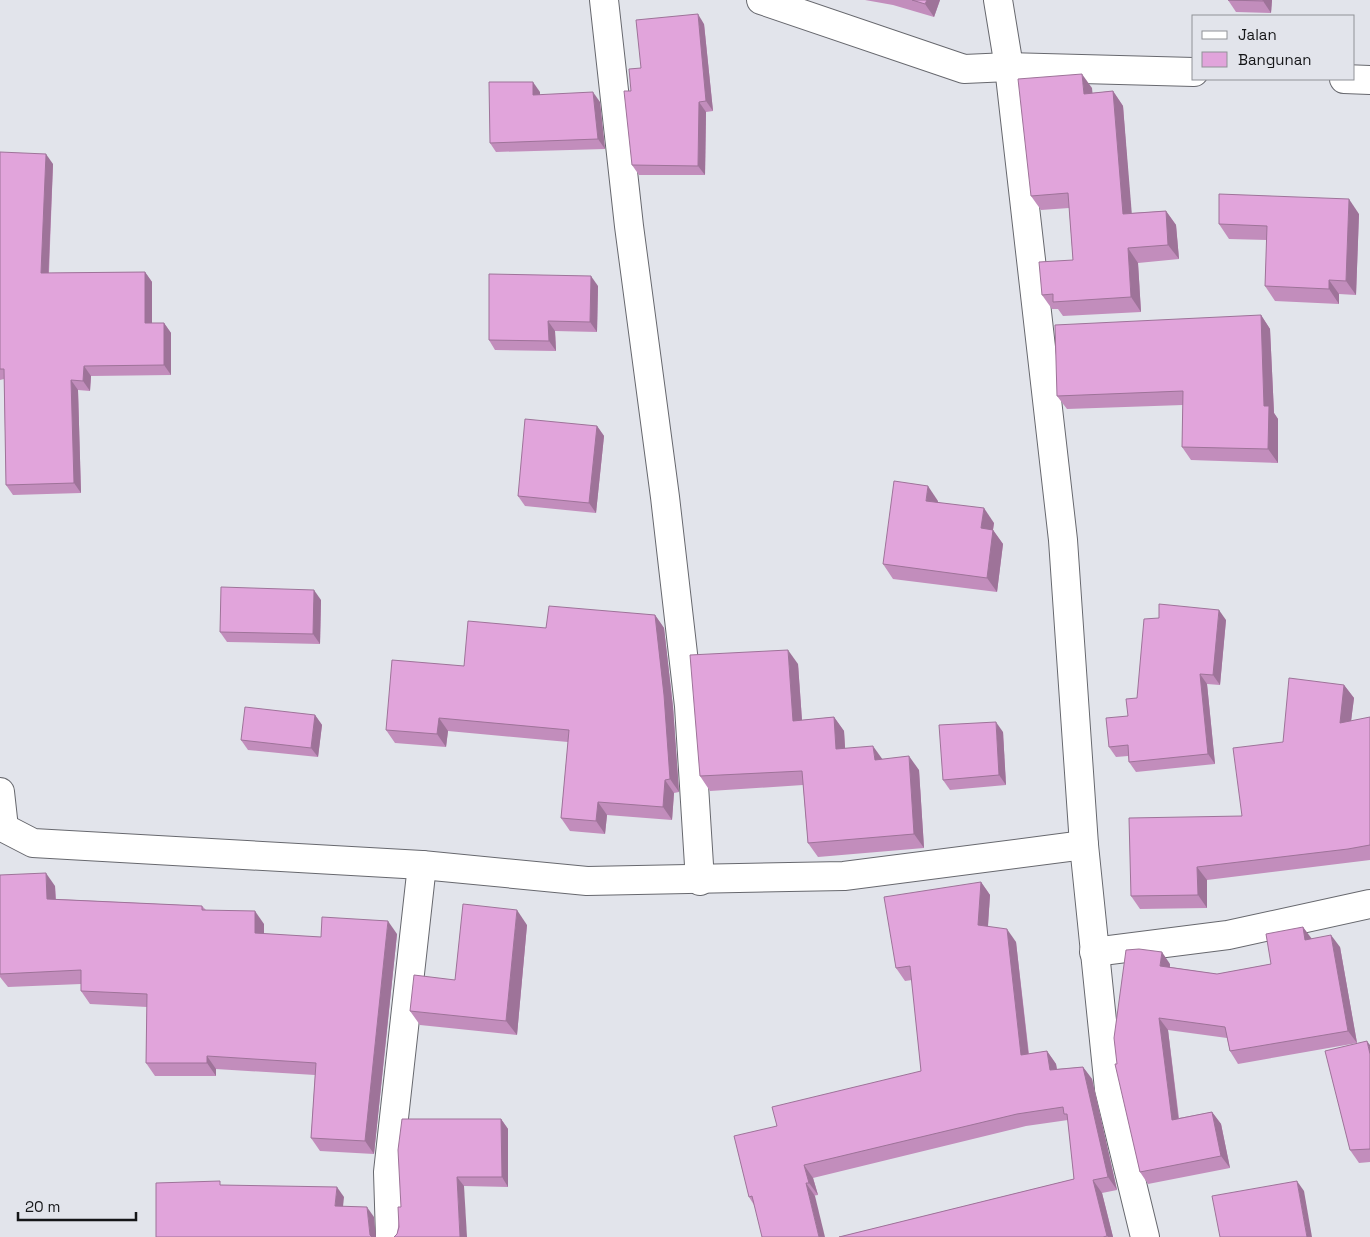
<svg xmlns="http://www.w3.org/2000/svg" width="1370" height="1237" font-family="'Space Grotesk',sans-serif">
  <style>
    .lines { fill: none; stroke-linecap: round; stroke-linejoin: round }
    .street-casing { stroke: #67686e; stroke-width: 30 }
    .street { stroke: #fff; stroke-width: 28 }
    .wall { fill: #c28dbc }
    .shaded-wall { fill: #9e7399 }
    .building { fill: #e1a4db; stroke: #9e7399 }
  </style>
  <rect width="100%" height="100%" fill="#e2e4eb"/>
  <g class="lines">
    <g class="street-casing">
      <g id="street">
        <polyline points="604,0 629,226 665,497 689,706 700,881"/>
        <polyline points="761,0 964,69 1009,67 1194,72"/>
        <polyline points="998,0 1009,67 1063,540 1084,845 1109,1089 1145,1237"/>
        <polyline points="1344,79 1370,80"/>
        <polyline points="0,792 4,828 33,843 422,865 587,881 844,876 1084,845"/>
        <polyline points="1094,952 1228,935 1370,904"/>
        <polyline points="390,1237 388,1172 422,865"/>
      </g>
    </g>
    <use href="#street" class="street"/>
  </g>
  <g class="wall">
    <polygon points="865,0 940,0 934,17 893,5"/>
    <polygon points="1228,0 1272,0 1271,13 1236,12"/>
    <polygon points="704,24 713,111 706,112 705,175 639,175 632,165 631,91 641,68"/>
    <polygon points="1092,88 1092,93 1113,91 1123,106 1131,213 1166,211 1176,225 1179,259 1138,263 1141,312 1063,316 1058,309 1052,309 1042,295 1073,260 1069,208 1041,210 1031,196"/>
    <polygon points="540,92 540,95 600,102 605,149 496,152 490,143"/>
    <polygon points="0,152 53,164 49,273 145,272 152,282 152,323 164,323 171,333 171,375 91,376 90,391 78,390 81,493 13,495 6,485 4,379 0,380"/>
    <polygon points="1359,214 1356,295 1339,294 1339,304 1275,301 1265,286 1267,240 1229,239 1219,224"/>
    <polygon points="598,286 597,332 555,331 556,351 495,350 489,340"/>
    <polygon points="1261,315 1270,329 1274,413 1278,419 1278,463 1191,460 1182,447 1183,405 1067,409 1057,396"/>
    <polygon points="597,426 604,436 596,513 525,506 518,496"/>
    <polygon points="938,501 938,502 994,523 993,530 1003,544 997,592 893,579 883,564"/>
    <polygon points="321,600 320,644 227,642 220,632"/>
    <polygon points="655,615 664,628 673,707 679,792 674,793 672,820 607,815 605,834 570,831 561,818 568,742 448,731 446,747 395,743 386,730 464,666 546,628"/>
    <polygon points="1226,620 1220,685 1207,684 1215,764 1136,772 1129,762 1128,756 1116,757 1109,747 1128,716"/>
    <polygon points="798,664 802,720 834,717 844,731 845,748 919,770 924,848 818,857 808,843 803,785 710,791 700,776"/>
    <polygon points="1344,685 1354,698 1351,721 1370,717 1370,860 1207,880 1207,908 1140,909 1131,896 1242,816 1283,742"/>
    <polygon points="315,715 322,725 318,757 248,750 241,740"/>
    <polygon points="1003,732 1006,785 950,790 943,780"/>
    <polygon points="0,875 55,886 56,899 202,906 206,910 264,924 264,934 321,937 397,934 374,1154 320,1151 311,1138 315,1075 216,1069 216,1076 155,1076 146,1063 147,1007 90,1004 81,991 81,984 8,987 0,977"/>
    <polygon points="981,882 990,895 988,927 1016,942 1029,1054 1047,1051 1056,1064 1057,1069 1083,1067 1092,1079 1117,1190 1102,1193 1113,1237 839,1237 1074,1179 1068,1120 1026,1126 813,1178 818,1195 754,1205 749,1197 777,1126 921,1071 912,980 905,981 896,968"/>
    <polygon points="527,925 517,1035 420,1025 410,1011 455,980"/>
    <polygon points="1303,927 1311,939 1340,947 1357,1043 1238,1064 1230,1051 1227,1038 1168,1030 1179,1118 1212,1112 1221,1124 1230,1168 1148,1184 1140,1172 1117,1064 1170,964 1170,967 1217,974 1271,964"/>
    <polygon points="1370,1045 1370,1162 1359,1163 1350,1150"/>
    <polygon points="501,1119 508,1129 508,1187 464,1186 397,1234 401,1207"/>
  </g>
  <g class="shaded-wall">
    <polygon points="927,0 940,0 934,17 925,4"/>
    <polygon points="1263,0 1272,0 1271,13 1263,1"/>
    <polygon points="698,14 704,24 713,111 706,101"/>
    <polygon points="1082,74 1092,88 1094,108 1084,94"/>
    <polygon points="533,82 540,92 540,105 533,95"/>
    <polygon points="1113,91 1123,106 1133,228 1123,214"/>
    <polygon points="593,92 600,102 605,149 598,139"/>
    <polygon points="699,102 706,112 705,175 698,166"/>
    <polygon points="46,154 53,164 48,283 41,273"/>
    <polygon points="1349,199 1359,214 1356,295 1346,281"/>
    <polygon points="1166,211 1176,225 1179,259 1168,245"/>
    <polygon points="1128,248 1138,263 1141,312 1131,297"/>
    <polygon points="145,272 152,282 152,333 145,323"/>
    <polygon points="591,276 598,286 597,332 590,322"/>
    <polygon points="1329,280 1339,294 1339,304 1329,289"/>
    <polygon points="1261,315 1270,329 1274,413 1278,419 1278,463 1268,449 1264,406"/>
    <polygon points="548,321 555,331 556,351 549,341"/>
    <polygon points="164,323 171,333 171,375 164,365"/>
    <polygon points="84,366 91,376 90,391 83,381"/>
    <polygon points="71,380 78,390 81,493 74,483"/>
    <polygon points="597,426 604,436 596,513 589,503"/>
    <polygon points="928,486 938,501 936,515 926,501"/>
    <polygon points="984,508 994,523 991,542 981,528"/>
    <polygon points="993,530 1003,544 997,592 987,578"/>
    <polygon points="314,590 321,600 320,644 313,634"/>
    <polygon points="1219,610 1226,620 1220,685 1213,675"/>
    <polygon points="655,615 664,628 673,707 679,792 670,779"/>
    <polygon points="788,650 798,664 803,735 793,721"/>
    <polygon points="1200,674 1207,684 1215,764 1208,754"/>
    <polygon points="1344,685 1354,698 1349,737 1340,723"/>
    <polygon points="315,715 322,725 318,757 311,748"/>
    <polygon points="834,717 844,731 846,763 836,749"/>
    <polygon points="439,718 448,731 446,747 437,734"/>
    <polygon points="996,722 1003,732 1006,785 999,775"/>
    <polygon points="873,746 883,760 875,760"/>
    <polygon points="909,756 919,770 924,848 914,834"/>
    <polygon points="665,780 674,793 672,820 663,807"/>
    <polygon points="598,802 607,815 605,834 596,821"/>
    <polygon points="1197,867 1207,880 1207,908 1198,895"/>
    <polygon points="46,873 55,886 56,912 47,899"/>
    <polygon points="981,882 990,895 987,938 978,925"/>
    <polygon points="517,910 527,925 517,1035 506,1021"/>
    <polygon points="255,911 264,924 264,946 255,933"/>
    <polygon points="388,921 397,934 374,1154 365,1141"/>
    <polygon points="1303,927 1312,939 1305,940"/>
    <polygon points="1007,929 1016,942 1030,1068 1021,1055"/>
    <polygon points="1331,935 1340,947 1357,1043 1348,1031"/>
    <polygon points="1162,952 1170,964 1169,978 1160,966"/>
    <polygon points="1159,1018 1168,1030 1180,1132 1172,1120"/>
    <polygon points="1367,1041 1370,1045 1370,1054"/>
    <polygon points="1047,1051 1056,1064 1059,1083 1050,1070"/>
    <polygon points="207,1056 216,1069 216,1076 207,1063"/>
    <polygon points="1083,1067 1092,1079 1117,1190 1108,1177"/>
    <polygon points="1212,1112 1221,1124 1230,1168 1221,1156"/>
    <polygon points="501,1119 508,1129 508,1187 502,1177"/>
    <polygon points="804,1165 813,1178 818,1195 809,1183"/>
    <polygon points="457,1177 464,1186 467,1237 460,1237"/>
    <polygon points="1093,1180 1102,1193 1113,1237 1108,1237 1107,1236"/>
    <polygon points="1297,1181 1304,1191 1312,1237 1307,1237"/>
    <polygon points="806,1183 815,1196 825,1237 819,1237"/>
    <polygon points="337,1187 344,1197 342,1216 335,1206"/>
    <polygon points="367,1207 374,1217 376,1237 371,1237 370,1235"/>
  </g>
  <g class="building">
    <polygon points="912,0 927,0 925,4"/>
    <polygon points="1228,0 1263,0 1263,1"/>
    <polygon points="698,14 706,101 699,102 698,166 632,165 624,91 631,91 629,69 641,68 636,20"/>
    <polygon points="1082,74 1084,94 1113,91 1123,214 1166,211 1168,245 1128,248 1131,297 1053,302 1053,294 1042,295 1039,262 1073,260 1068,193 1031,196 1018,79"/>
    <polygon points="489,82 533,82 533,95 593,92 598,139 490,143"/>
    <polygon points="0,152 46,154 41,273 145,272 145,323 164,323 164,365 84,366 83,381 71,380 74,483 6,485 4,369 0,369"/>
    <polygon points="1219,194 1349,199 1346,281 1329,280 1329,289 1265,286 1267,226 1219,224"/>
    <polygon points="489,274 591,276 590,322 548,321 549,341 489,340"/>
    <polygon points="1261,315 1264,406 1269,406 1268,449 1182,447 1183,391 1057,396 1055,325"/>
    <polygon points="525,419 597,426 589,503 518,496"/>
    <polygon points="894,481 928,486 926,501 984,508 981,528 993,530 987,578 883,564"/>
    <polygon points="221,587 314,590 313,634 220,632"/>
    <polygon points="1159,604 1219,610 1213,675 1200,674 1208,754 1129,762 1128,745 1109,747 1106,718 1128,716 1126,699 1137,698 1144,619 1159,618"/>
    <polygon points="549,606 655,615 664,695 670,779 665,780 663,807 598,802 596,821 561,818 569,730 439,718 437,734 386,730 392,660 464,666 468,621 546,628"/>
    <polygon points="788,650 793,721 834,717 836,749 873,746 875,760 909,756 914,834 808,843 802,771 700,776 690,655"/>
    <polygon points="1289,678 1344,685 1340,723 1370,717 1370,845 1348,849 1197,867 1198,895 1131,896 1129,818 1242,816 1233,748 1283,742"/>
    <polygon points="245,707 315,715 311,748 241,740"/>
    <polygon points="996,722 999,775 943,780 939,725"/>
    <polygon points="46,873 47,899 202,906 202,910 255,911 255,933 321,937 322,917 388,921 365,1141 311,1138 316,1063 207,1056 207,1063 146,1063 147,994 81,991 81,970 0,974 0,875"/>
    <polygon points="981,882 978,925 1007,929 1021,1055 1047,1051 1050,1070 1083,1067 1108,1177 1093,1180 1107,1236 1103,1237 839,1237 1074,1179 1067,1114 1064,1114 1063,1107 1017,1114 804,1165 809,1183 806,1183 819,1237 762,1237 752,1196 749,1197 734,1136 777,1126 772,1107 921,1071 910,966 896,968 884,897"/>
    <polygon points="463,904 517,910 506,1021 410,1011 414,975 455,980"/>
    <polygon points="1303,927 1305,940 1331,935 1348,1031 1230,1051 1225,1027 1159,1018 1172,1120 1212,1112 1221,1156 1140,1172 1115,1064 1117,1064 1114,1038 1126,950 1139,949 1162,952 1160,966 1217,974 1271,964 1266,934"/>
    <polygon points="1367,1041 1370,1054 1370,1149 1350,1150 1325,1051"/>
    <polygon points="402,1119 501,1119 502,1177 457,1177 460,1237 394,1237 397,1234 399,1227 398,1207 401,1207 398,1150"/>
    <polygon points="220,1181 220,1185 337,1187 335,1206 367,1207 370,1235 372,1237 156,1237 156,1183"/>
    <polygon points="1297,1181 1307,1237 1220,1237 1212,1196"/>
  </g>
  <rect x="1192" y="15" width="162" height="65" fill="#e2e4eb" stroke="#909297"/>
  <rect x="1202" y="31" width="25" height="8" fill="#ffffff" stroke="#909297"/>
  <text x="1238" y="40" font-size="15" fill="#151618">Jalan</text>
  <rect x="1202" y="52" width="25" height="15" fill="#e1a4db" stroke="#909297"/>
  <text x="1238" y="65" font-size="15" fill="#151618">Bangunan</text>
  <path d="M18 1212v8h118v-8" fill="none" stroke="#151618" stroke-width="2.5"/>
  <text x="25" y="1212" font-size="15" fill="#151618" stroke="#e2e4eb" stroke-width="4" paint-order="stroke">20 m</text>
</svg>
